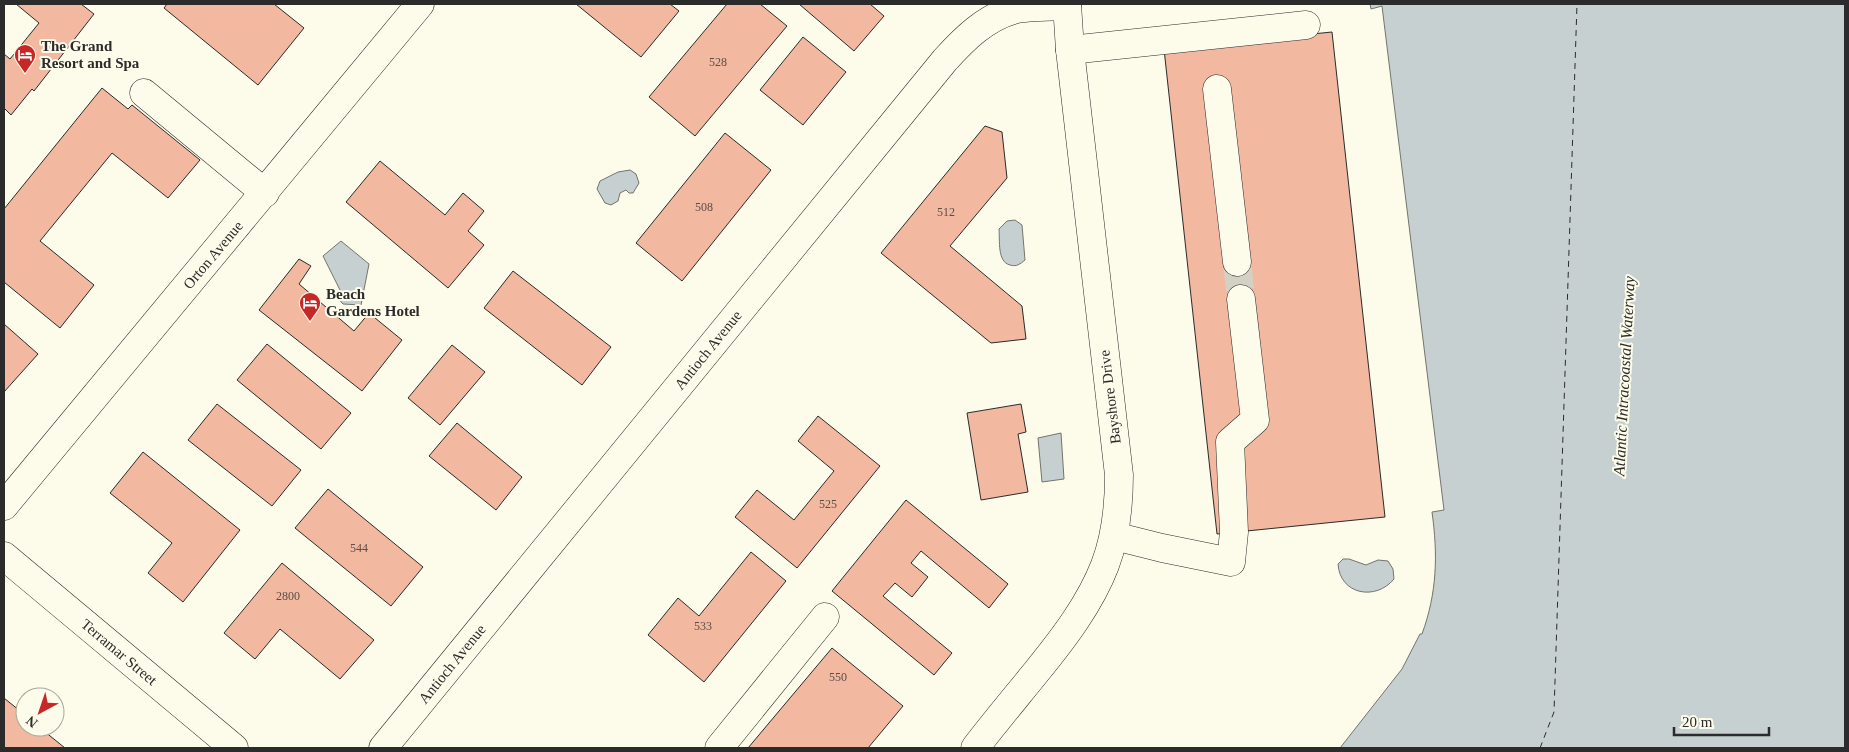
<svg xmlns="http://www.w3.org/2000/svg" width="1849" height="752" font-family="Georgia,serif">
  <style>
    .water { fill: #c7d0d0; stroke: #74746e }
    .lines { fill: none; stroke-linecap: round; stroke-linejoin: round }
    .ferry { stroke: #2b2b2b; stroke-width: 1; stroke-dasharray: 6 5; stroke-linecap: butt }
    .building { fill: #f2b8a0; stroke: #2b2b2b }
    .minor-tunnel { stroke: #d3d1c4; stroke-width: 28; stroke-dasharray: 28 14; stroke-linecap: butt }
    .minor-casing { stroke: #2b2b2b; stroke-width: 29 }
    .minor { stroke: #fdfbea; stroke-width: 28 }
    .labels { text-anchor: middle; dominant-baseline: central; stroke-width: 4; stroke-linejoin: round; paint-order: stroke }
    .number-label { font-size: 12px; fill: #5d4e48 }
    .poi-label { font-size: 15px; font-weight: bold; fill: #2b2b2b; stroke: #fdfbea; text-anchor: start }
    .street-label { font-size: 15px; fill: #2b2b2b; stroke: #fdfbea }
    .water-label { font-size: 16px; font-style: italic; fill: #2b2b2b; stroke: #fdfbea }
  </style>
  <rect width="100%" height="100%" fill="#fdfbea"/>
  <g class="water">
    <path d="M1370,4H1845V748H1340L1402,669L1420,634H1422C1437,593 1438,555 1432,512L1444,510L1382,6L1371,9Z"/>
    <polygon points="630,170 636,174 639,183 633,193 629,193 626,190 620,193 618,201 611,205 605,203 597,189 600,181 618,172"/>
    <path d="M1015,220L1022,225L1025,260C1020,264 1017,267 1010,265C997,262 1000,240 999,229L1007,221Z"/>
    <polygon points="341,241 369,264 361,305 343,304 336,296 342,294 323,256"/>
    <polygon points="1061,433 1064,479 1042,482 1038,438"/>
    <path d="M1343,559H1349L1366,565L1378,560L1388,561L1393,569L1394,579C1376,601 1340,595 1338,564Z"/>
  </g>
  <g class="lines">
    <polyline class="ferry" points="1540,748 1554,712 1577,4"/>
  </g>
  <g class="building">
    <polygon points="16,4 81,4 94,14 34,91 32,89 11,115 4,108 4,54 10,59 39,23"/>
    <polygon points="167,4 274,4 304,28 258,85 164,8"/>
    <polygon points="576,4 670,4 679,11 641,57"/>
    <polygon points="727,4 760,4 787,26 695,136 649,97"/>
    <polygon points="799,4 870,4 884,16 854,51"/>
    <polygon points="1332,32 1385,517 1217,534 1164,49"/>
    <polygon points="803,37 846,72 803,125 760,90"/>
    <polygon points="102,88 128,109 132,105 200,160 168,198 112,153 40,241 94,285 60,328 4,282 4,209"/>
    <polygon points="985,126 1002,132 1007,178 950,246 1022,306 1026,339 991,343 881,253"/>
    <polygon points="725,133 771,170 682,281 636,243"/>
    <polygon points="380,161 445,215 463,193 484,211 468,231 484,245 448,288 346,202"/>
    <polygon points="299,259 311,266 299,284 354,331 369,313 402,340 362,391 259,310"/>
    <polygon points="513,271 611,347 582,385 484,308"/>
    <polygon points="4,324 38,354 4,392"/>
    <polygon points="267,344 351,413 321,449 237,380"/>
    <polygon points="452,345 485,372 440,425 408,398"/>
    <polygon points="217,404 301,470 272,506 188,440"/>
    <polygon points="1021,404 1026,432 1018,434 1028,492 981,500 967,413"/>
    <polygon points="818,416 880,466 797,568 735,517 757,490 794,520 834,471 798,441"/>
    <polygon points="457,423 522,477 496,510 429,456"/>
    <polygon points="143,452 240,530 183,602 148,573 172,543 110,493"/>
    <polygon points="328,489 423,567 391,606 295,528"/>
    <polygon points="906,500 1008,584 989,608 921,551 911,563 928,577 912,597 895,583 883,596 952,653 934,675 832,591"/>
    <polygon points="751,552 786,581 704,682 648,635 678,598 699,616"/>
    <polygon points="282,563 374,640 340,679 280,629 255,659 224,633"/>
    <polygon points="832,648 903,706 868,748 748,748"/>
    <polygon points="4,698 25,715 25,727 39,727 65,748 4,748"/>
  </g>
  <g class="lines">
    <polyline class="minor-tunnel" points="1237,262 1241,299"/>
    <g class="minor-casing">
      <g id="minor">
        <polyline points="1070,50 1306,25"/>
        <polyline points="1217,89 1237,262"/>
        <polyline points="144,93 265,193"/>
        <polyline points="4,506 420,4"/>
        <polyline points="1114,536 1162,548 1231,562 1234,532 1230,442 1255,420 1241,299"/>
        <polyline points="4,556 234,748"/>
        <path d="M383,748L945,60C964,39 985,18 1013,10C1028,6 1051,7 1067,6"/>
        <polyline points="719,748 825,617"/>
        <path d="M975,748C995,722 1016,697 1037,671C1063,639 1090,604 1105,565C1116,536 1119,506 1119,475L1070,50L1067,4"/>
      </g>
    </g>
    <use href="#minor" class="minor"/>
  </g>
  <defs>
    <g id="hotel-pin" transform="scale(1.125)"><path d="M0 17L-7.5 6A9.5 9.5 0 1 1 7.5 6Z" fill="#c62828" stroke="#fdfbea"/><path d="M-6-4.5h1.5V1H6V5H4.5V3h-9V5H-6ZM-4 0a1.8 1.8 0 1 1 3.6 0ZM.5 0V-2.5h3Q6-2.5 6 0Z" fill="#fff"/></g>
  </defs>
  <g fill-rule="evenodd">
    <use href="#hotel-pin" x="25" y="55"/>
    <use href="#hotel-pin" x="310" y="303"/>
  </g>
  <g class="labels">
    <g class="number-label">
      <text x="718" y="62">528</text>
      <text x="704" y="207">508</text>
      <text x="946" y="212">512</text>
      <text x="828" y="504">525</text>
      <text x="359" y="548">544</text>
      <text x="288" y="596">2800</text>
      <text x="703" y="626">533</text>
      <text x="838" y="677">550</text>
    </g>
    <g class="poi-label">
      <text x="41" y="46">The Grand<tspan x="41" dy="17">Resort and Spa</tspan></text>
      <text x="326" y="294">Beach<tspan x="326" dy="17">Gardens Hotel</tspan></text>
    </g>
    <g class="street-label">
      <text transform="translate(213 255) rotate(-50)">Orton Avenue</text>
      <text transform="translate(708 350) rotate(-51)">Antioch Avenue</text>
      <text transform="translate(1110 397) rotate(-97)">Bayshore Drive</text>
      <text transform="translate(119 652) rotate(40)">Terramar Street</text>
      <text transform="translate(452 664) rotate(-51)">Antioch Avenue</text>
    </g>
    <g class="water-label">
      <text transform="translate(1624 376) rotate(-87)">Atlantic Intracoastal Waterway</text>
    </g>
  </g>
  <rect width="1849" height="752" fill="none" stroke="#2b2b2b" stroke-width="10"/>
  <g transform="translate(40 712) rotate(220)"><circle r="24" fill="#fdfbea" stroke="#a9a89e"/>
  <path d="M0-4L9 19L0 12L-9 19Z" fill="#c62828"/>
  <text y="-8" font-size="14" font-weight="bold" text-anchor="middle" fill="#2b2b2b">N</text>
  </g>
  <path d="M1674 727v8h95v-8" fill="none" stroke="#2b2b2b" stroke-width="2.5"/>
  <text x="1682" y="727" font-size="15" fill="#2b2b2b" stroke="#fdfbea" stroke-width="4" paint-order="stroke">20 m</text>
</svg>
